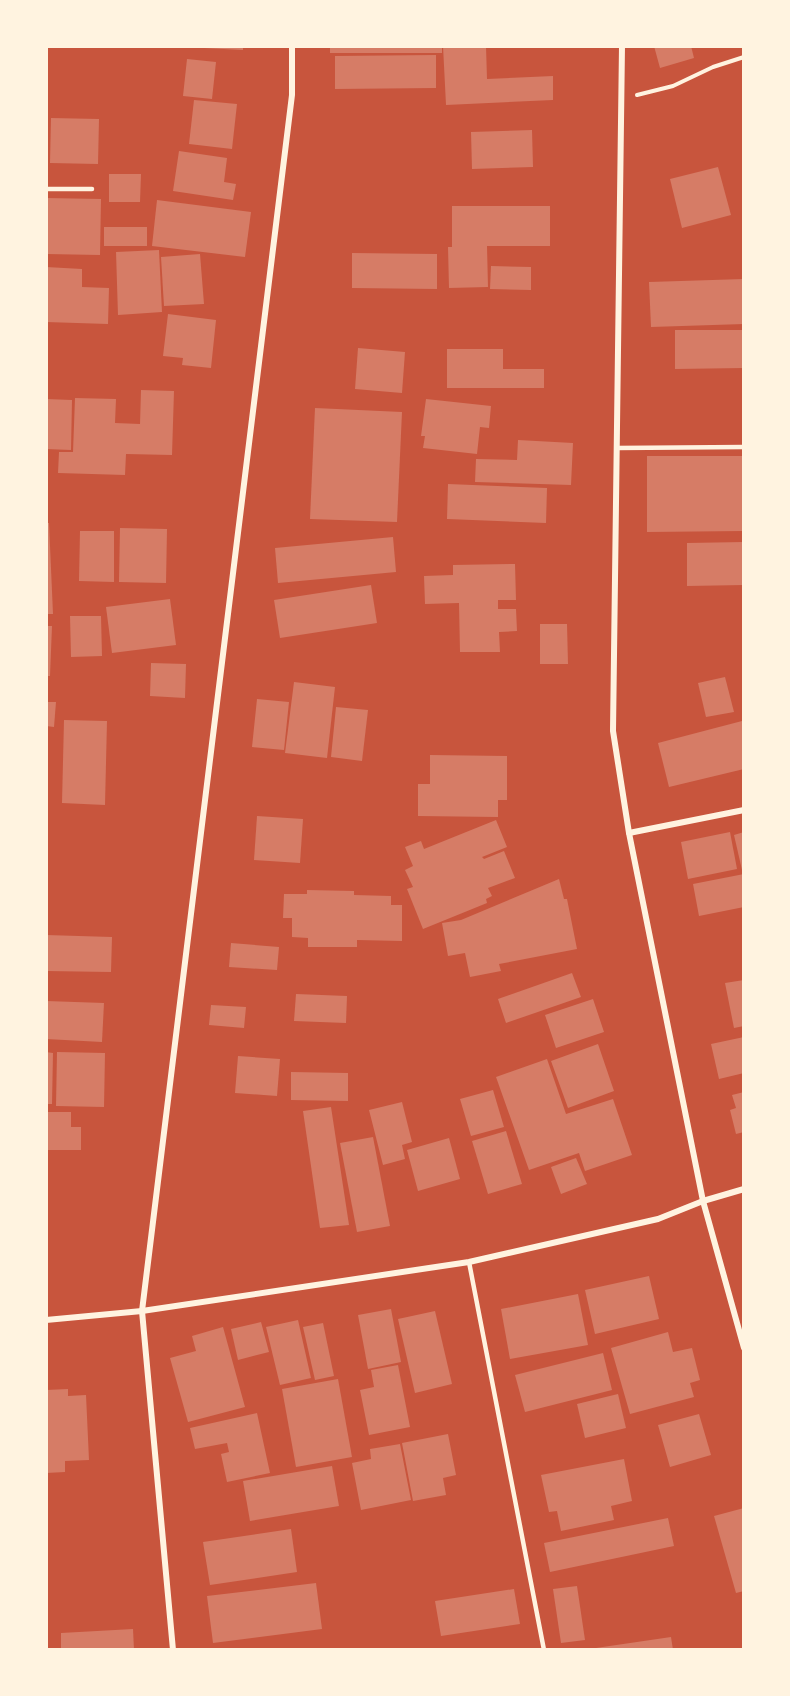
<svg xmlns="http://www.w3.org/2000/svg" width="790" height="1696" font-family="'Playfair Display',serif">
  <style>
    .building { fill: #d67c66 }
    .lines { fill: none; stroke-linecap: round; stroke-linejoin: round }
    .path { stroke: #fff3e0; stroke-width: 4 }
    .service { stroke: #fff3e0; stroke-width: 4.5 }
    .minor { stroke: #fff3e0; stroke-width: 6 }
  </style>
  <rect width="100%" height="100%" fill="#c8553d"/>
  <g class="building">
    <polygon points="204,46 243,46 243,50 204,48"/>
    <rect x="330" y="46" width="112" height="7"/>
    <polygon points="443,46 486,46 487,79 553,76 553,100 446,105"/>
    <polygon points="654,46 691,46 694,58 660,68"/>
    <polygon points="436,55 436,88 335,89 335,56"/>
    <polygon points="187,59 216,62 212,99 183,96"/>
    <polygon points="194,100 237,104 232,149 189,144"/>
    <polygon points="51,118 99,119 98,164 50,163"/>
    <polygon points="532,130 533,167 472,169 471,132"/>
    <polygon points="179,151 227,158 224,182 236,184 233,200 173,191"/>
    <polygon points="718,167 731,215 682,228 670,179"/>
    <polygon points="109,174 141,174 140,202 109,202"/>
    <polygon points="46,198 101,199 100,255 46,254"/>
    <polygon points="157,200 251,212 245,257 152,246"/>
    <polygon points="452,206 550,206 550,246 487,246 488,287 449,288 448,247 452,247"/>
    <rect x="104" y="227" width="43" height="19"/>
    <polygon points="159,250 162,312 118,315 116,252"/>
    <polygon points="352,253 437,254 437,289 352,288"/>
    <polygon points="200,254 204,304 164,306 161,257"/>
    <polygon points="491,266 531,267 531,290 490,289"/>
    <polygon points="46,267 82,269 82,287 109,288 108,324 46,322"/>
    <polygon points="744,279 744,324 651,327 649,282"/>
    <polygon points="168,314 216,320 211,368 182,365 183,358 163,356"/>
    <polygon points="675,330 744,330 744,368 675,369"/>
    <polygon points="358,348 405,352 402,393 355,389"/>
    <polygon points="447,349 503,349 503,369 544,369 544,388 447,388"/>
    <polygon points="141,390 174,391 172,455 126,454 125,475 58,473 59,452 73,452 75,398 116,399 115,423 140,424"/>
    <polygon points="46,399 72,400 71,450 46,449"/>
    <polygon points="426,399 491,406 489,428 480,427 477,454 423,448 425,436 421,436"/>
    <polygon points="315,408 402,412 397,522 310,519"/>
    <polygon points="518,440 573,443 571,485 475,482 476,459 517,460"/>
    <polygon points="647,456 744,456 744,531 647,532"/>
    <polygon points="448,484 547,488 546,523 447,519"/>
    <polygon points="46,523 49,523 53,614 46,614"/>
    <polygon points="120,528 167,529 166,583 119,582"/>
    <polygon points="80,531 114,531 114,582 79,581"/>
    <polygon points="393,537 396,572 278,583 275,548"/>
    <polygon points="744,542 744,585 687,586 687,543"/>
    <polygon points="515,564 516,600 498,600 498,609 516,609 517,631 499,632 500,652 460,652 459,603 425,604 424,576 453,575 453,565"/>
    <polygon points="371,585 377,623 280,638 274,600"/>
    <polygon points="170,599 176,645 112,653 106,607"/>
    <polygon points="70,616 101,616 102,656 71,657"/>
    <polygon points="540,624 567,624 568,664 540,664"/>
    <polygon points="46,626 52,626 50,676 46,676"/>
    <polygon points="151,663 186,664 185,698 150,696"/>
    <polygon points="725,677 734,712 706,717 698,683"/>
    <polygon points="294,682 335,687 327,758 285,753"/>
    <polygon points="257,699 289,702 284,750 252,747"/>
    <polygon points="46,702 56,702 54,727 46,726"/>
    <polygon points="336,707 368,710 362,761 331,757"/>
    <polygon points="64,720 107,721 105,805 62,803"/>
    <polygon points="742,721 744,769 669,787 658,743"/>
    <polygon points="430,755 507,756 507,800 498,800 498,817 418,816 418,784 430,784"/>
    <polygon points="257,816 303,819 300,863 254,860"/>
    <polygon points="496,820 507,847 482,857 484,859 504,851 515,878 488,888 492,896 486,899 487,903 423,929 407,889 413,887 405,870 413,866 405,847 421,841 424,849"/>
    <polygon points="730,832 737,869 688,879 681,842"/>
    <polygon points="744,832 744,870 742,870 734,835"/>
    <polygon points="744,874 744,907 699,916 693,884"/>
    <polygon points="559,879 564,899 567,899 577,949 499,964 501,971 470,977 465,953 448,956 442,923 461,920"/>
    <polygon points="307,890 354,891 354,895 391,896 391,905 402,905 402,941 357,940 357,947 308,947 308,938 292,937 292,918 283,918 284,894 307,894"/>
    <polygon points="46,935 112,937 111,972 46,971"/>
    <polygon points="231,943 279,947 277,970 229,967"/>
    <polygon points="572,973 581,997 506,1023 498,999"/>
    <polygon points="744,980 744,1026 734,1028 725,983"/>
    <polygon points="296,994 347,996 346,1023 294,1021"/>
    <polygon points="593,999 604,1032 556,1048 545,1015"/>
    <polygon points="46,1001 104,1003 102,1042 46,1039"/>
    <polygon points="211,1005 246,1007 244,1028 209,1025"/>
    <polygon points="744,1037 744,1073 719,1079 711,1044"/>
    <polygon points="598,1044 614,1091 568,1108 551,1061"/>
    <polygon points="46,1052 53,1053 52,1104 46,1104"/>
    <polygon points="57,1052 105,1053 104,1107 56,1106"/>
    <polygon points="238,1056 280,1059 277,1096 235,1093"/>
    <polygon points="547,1059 566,1114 613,1099 632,1155 585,1171 579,1153 529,1170 496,1077"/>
    <polygon points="291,1072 348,1073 348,1101 291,1100"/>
    <polygon points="493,1090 504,1127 471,1136 460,1099"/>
    <polygon points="744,1092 744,1132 736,1134 730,1110 736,1108 732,1095"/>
    <polygon points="402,1102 412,1142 402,1145 405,1159 383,1165 369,1110"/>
    <polygon points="331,1107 349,1225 320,1228 303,1111"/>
    <polygon points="46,1112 71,1112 71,1127 81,1127 81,1150 46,1150"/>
    <polygon points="506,1131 522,1184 488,1194 472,1141"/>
    <polygon points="373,1137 390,1226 357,1232 340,1143"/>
    <polygon points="449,1138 460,1179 418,1191 407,1150"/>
    <polygon points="576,1158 587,1184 561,1194 551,1167"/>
    <polygon points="649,1276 659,1319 595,1334 585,1290"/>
    <polygon points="578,1294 588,1345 510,1359 501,1309"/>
    <polygon points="391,1309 401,1362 368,1369 358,1315"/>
    <polygon points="435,1311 452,1384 415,1393 398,1319"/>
    <polygon points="298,1320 311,1378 280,1385 266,1327"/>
    <polygon points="261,1322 269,1352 238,1360 231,1329"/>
    <polygon points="323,1323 334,1376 315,1380 303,1327"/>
    <polygon points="223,1327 245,1407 188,1422 170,1358 196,1351 192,1336"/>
    <polygon points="668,1332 673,1352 692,1348 700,1380 690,1383 694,1397 630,1414 611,1348"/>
    <polygon points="603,1353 612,1390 525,1412 515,1375"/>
    <polygon points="398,1365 410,1427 369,1435 360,1390 374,1387 371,1370"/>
    <polygon points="338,1379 352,1457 296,1467 282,1389"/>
    <polygon points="68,1389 68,1396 86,1395 89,1460 65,1461 65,1472 46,1473 46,1390"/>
    <polygon points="618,1394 626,1428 585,1438 577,1404"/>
    <polygon points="257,1413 270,1473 227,1482 221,1454 229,1452 227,1443 195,1449 190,1428"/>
    <polygon points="699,1414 711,1455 670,1467 658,1425"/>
    <polygon points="448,1434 456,1475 443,1478 446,1495 413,1501 402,1443"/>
    <polygon points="400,1444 411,1500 361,1510 352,1463 371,1459 370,1449"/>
    <polygon points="624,1459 632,1501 611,1506 614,1520 561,1531 557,1511 549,1512 541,1475"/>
    <polygon points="332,1466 339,1506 250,1521 243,1481"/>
    <polygon points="744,1508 744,1591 736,1593 714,1516"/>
    <polygon points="668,1518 674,1546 550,1572 544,1543"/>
    <polygon points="291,1529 297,1572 210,1585 203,1542"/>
    <polygon points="316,1583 322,1629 213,1643 207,1596"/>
    <polygon points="577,1586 585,1640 561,1643 553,1589"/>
    <polygon points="514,1589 520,1624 441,1636 435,1601"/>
    <polygon points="133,1629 134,1650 61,1650 61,1633"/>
    <polygon points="671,1637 673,1650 596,1650 596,1648"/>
  </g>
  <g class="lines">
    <polyline class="path" points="637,95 673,86 713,67 744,57"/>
    <g class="service">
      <polyline points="46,189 92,189"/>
      <polyline points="617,448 744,447"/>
      <polyline points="469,1262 544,1650"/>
    </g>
    <g class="minor">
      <polyline points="622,46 613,731 629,833 703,1201 744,1348"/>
      <polyline points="629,833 744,810"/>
      <polyline points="46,1320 142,1311 469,1262 658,1219 703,1201 744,1189"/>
      <polyline points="173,1650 142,1311 292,95 292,46"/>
    </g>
  </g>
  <rect width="790" height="1696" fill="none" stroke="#fff3e0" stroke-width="96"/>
</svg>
